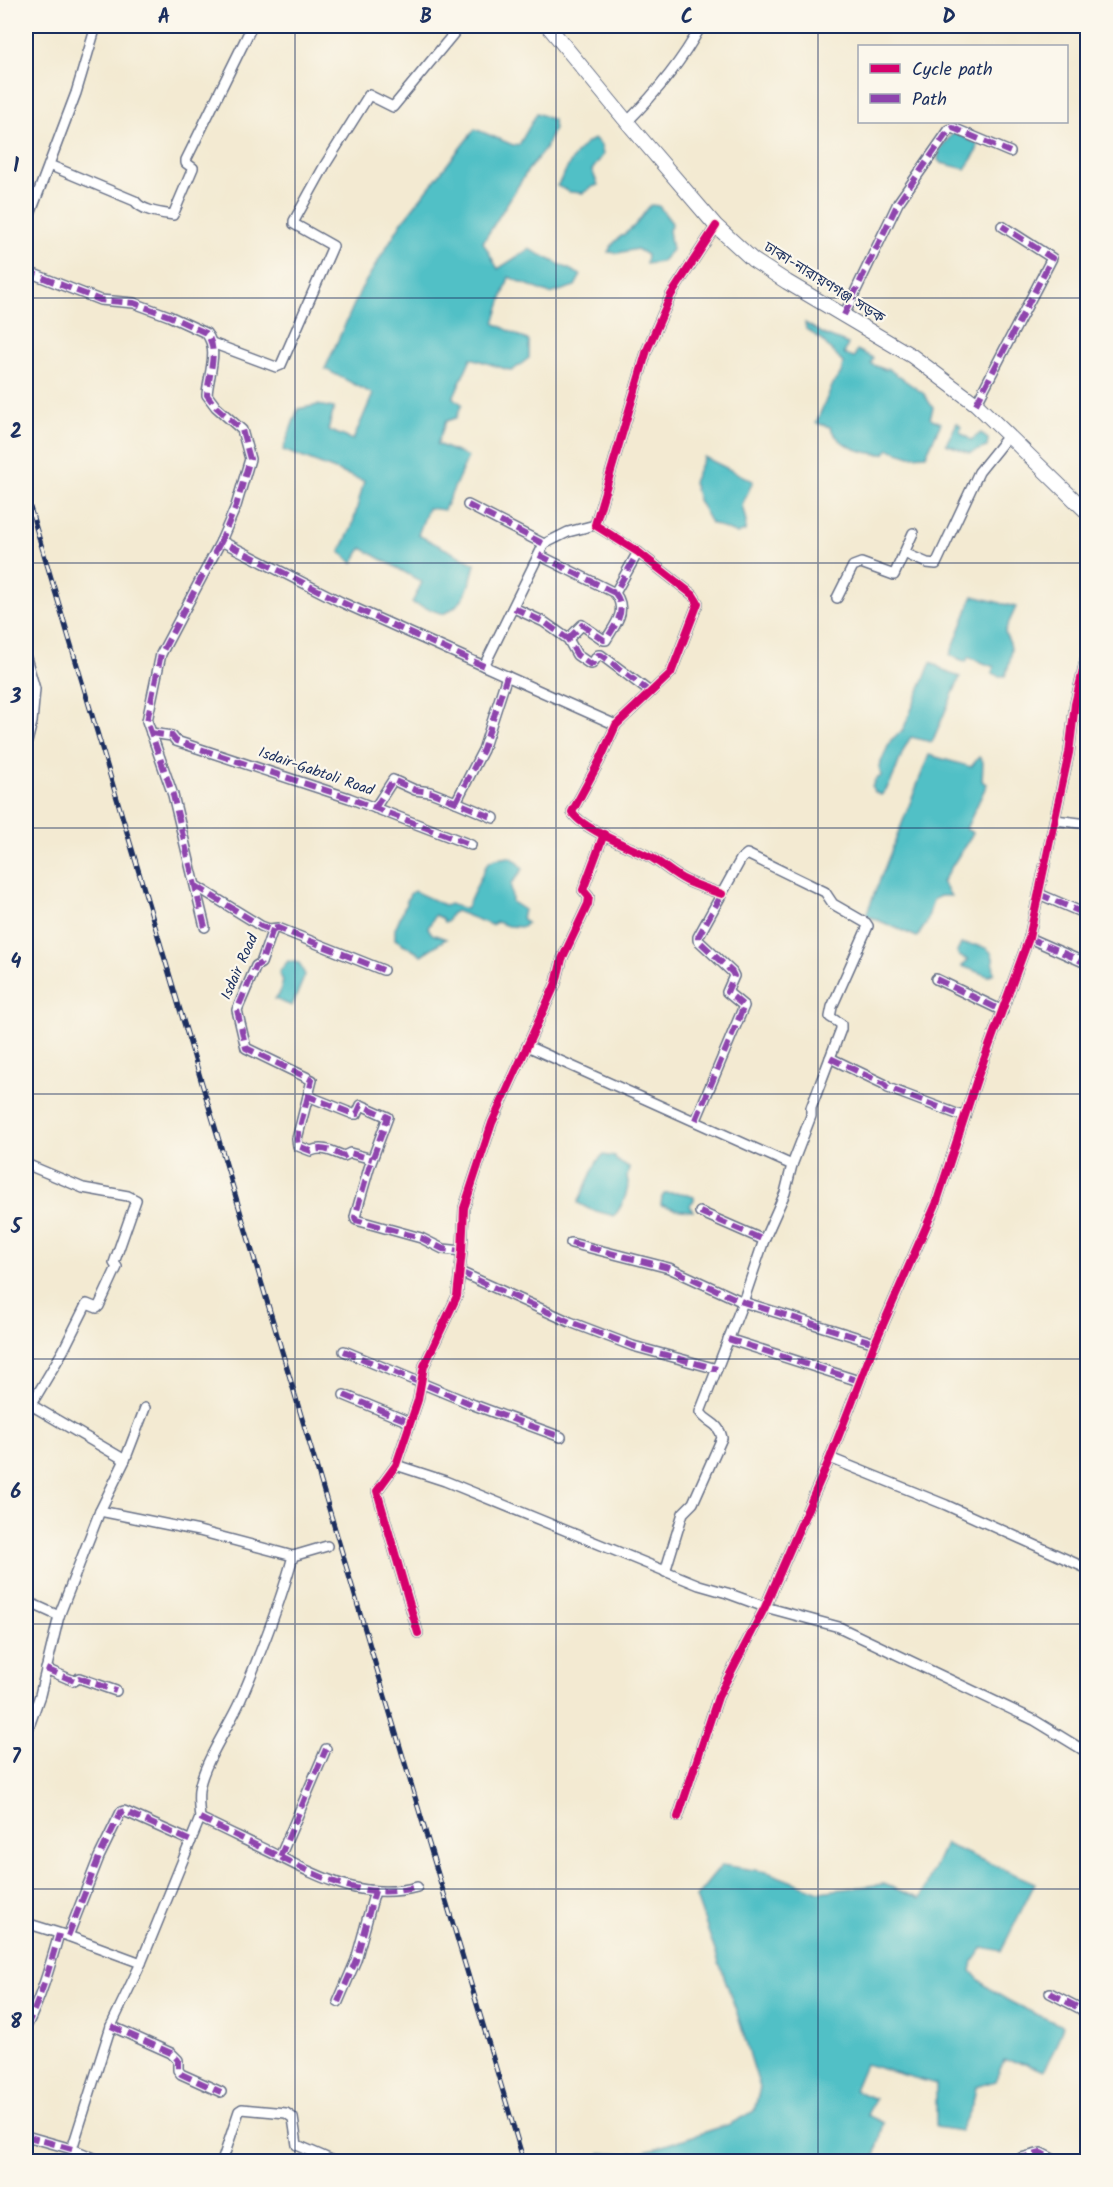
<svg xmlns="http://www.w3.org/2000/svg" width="1113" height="2187" font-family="Kalam,'Noto Sans Bengali',sans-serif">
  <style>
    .water { fill: #51c0c6; stroke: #367892; stroke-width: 1.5 }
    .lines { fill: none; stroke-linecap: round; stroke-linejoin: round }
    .minor-casing { stroke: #677087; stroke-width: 12 }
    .highway-casing { stroke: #677087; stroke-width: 16 }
    .minor { stroke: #fff; stroke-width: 9 }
    .highway { stroke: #fff; stroke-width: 14 }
    .rail-casing { stroke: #1b2f5e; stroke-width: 5 }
    .rail { stroke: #fbf7ec; stroke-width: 3; stroke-dasharray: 9; stroke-linecap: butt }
    .quiet { stroke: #8e44ad; stroke-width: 6; stroke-dasharray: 12 6; stroke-linecap: butt }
    .cycleway-casing { stroke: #fbf7ec; stroke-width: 11 }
    .cycleway { stroke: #d6006c; stroke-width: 8 }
    .grid { fill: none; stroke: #1b2f5e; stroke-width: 1.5; stroke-opacity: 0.55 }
    .labels { text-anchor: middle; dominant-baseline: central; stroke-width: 4.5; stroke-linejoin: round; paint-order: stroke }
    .street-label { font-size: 15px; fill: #1b2f5e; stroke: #fbf7ec }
    .neatline { fill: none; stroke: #1b2f5e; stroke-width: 2 }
    .grid-label { font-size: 20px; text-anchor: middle; font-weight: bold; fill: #1b2f5e }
  </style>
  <rect width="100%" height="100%" fill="#fbf7ec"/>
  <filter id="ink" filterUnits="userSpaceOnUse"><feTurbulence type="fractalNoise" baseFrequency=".0167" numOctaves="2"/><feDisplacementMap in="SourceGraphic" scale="12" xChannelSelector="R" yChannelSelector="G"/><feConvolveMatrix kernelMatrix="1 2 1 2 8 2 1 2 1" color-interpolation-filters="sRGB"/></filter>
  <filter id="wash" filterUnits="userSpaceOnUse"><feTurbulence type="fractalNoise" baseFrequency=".008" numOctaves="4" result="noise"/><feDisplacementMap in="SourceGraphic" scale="24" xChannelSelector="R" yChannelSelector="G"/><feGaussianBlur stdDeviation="1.35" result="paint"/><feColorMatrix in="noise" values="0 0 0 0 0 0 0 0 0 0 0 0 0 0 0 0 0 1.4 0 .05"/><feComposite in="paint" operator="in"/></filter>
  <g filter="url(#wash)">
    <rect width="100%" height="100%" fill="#f3ead2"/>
    <g class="water">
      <path d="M537,113L553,120L554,129L545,149L528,170L483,242L498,269L529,249L581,275L575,286L550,294L509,277L494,323L529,341V358L512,371L471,358L453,398L462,404L456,418L446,421L437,444L468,457L444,510L428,508L418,535L475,564C469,587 466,604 443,614L412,603L422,582L362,548L353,563L340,552L352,527L364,481L283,450L298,409L318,405L334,408L328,430L353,440L373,394L325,369L361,289L402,222L475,129L513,145H519Z"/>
      <path d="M954,132L978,144C978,153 970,161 965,169L941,163L938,160L939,150Z"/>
      <path d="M595,139L601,145L603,155L592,170L598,185L592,187L583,193L570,192L557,186C567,170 577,144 595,139Z"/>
      <path d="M651,205L659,206L672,223L669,230L672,250L661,262L646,264L647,255L637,249L618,253L608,252C616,236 625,236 636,224C642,218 644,211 651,205Z"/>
      <path d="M805,323L825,335L848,344L844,354L854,358L857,350L873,358L871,364L886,370L887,368L924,394L933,408L930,418L941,423L926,455L910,456L889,449L884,454C864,454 839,447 830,427L816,423L833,384L841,373L843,363L822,340L806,329Z"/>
      <polygon points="957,423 961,427 960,432 971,440 981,433 988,439 987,447 970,453 946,444"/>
      <polygon points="704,457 753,481 742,505 746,521 745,531 737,534 711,523 698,500 693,482"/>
      <path d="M973,596L1016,607L1005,631C1005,635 1007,637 1009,641C1014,651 1009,666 1005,676H998L992,673L994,667L968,657L966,662L950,655Z"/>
      <path d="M931,662L948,673L960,677L932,742L911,737C898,754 897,780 881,795L875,792L872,787L875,780L881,776L879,766L891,740L903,730Z"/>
      <polygon points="929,755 971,767 979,757 983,762 982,781 987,784 966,829 973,833 942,882 951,896 940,896 933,900 926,924 917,937 866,915"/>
      <polygon points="509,857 517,861 523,869 511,884 512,902 524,910 522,918 527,923 523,927 508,926 497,922 491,925 456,911 451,914 447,922 444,922 442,918 435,915 428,928 432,934 446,939 421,955 395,939 395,929 410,894 414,891 446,906 449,904 466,909 488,862 495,859"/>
      <path d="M961,944C972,945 991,944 993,958C994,961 993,969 994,973L988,976L962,966L968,960L959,956L957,952Z"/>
      <polygon points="288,961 299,963 305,975 292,1006 275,999 279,995 283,981 279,972"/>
      <path d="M603,1155L615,1157L616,1160L629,1168L627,1177C631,1188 622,1207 614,1216L589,1209L578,1203L597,1161Z"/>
      <polygon points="665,1193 682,1193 694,1197 694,1200 689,1206 693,1211 680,1210 661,1205 662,1197"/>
      <path d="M945,1844L1035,1883L1001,1951L983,1947L973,1961L971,1971C993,1998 1032,2012 1063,2026L1055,2048L1043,2071L1025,2063L1004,2060L995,2081L976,2087L973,2103L960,2131L936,2127V2084L865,2064L854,2090L875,2099L867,2115L884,2123L874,2161H601V2153L624,2155L653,2149L730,2124L754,2111L760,2088L737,2013L696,1897L722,1865L767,1872L819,1892L884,1884L920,1899Z"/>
    </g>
  </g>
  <g filter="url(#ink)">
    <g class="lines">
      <g class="minor-casing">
        <g id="minor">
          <path d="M627,122C656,93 681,63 701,26"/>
          <path d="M49,165L135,201C142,211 161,213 173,215L193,168L186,163V160L252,26"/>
          <polyline points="26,225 76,93 96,26"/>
          <path d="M716,226L671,295L647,350L595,525L638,552L693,595L698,603L671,673L616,725L599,762L572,812C580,828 635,849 652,858C664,865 674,875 687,881C698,886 710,890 722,894"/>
          <path d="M26,271L100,300L134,303L169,316L206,333C220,349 208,376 207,395L216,407L242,430L250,459L236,506L221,541L341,602L484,666"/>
          <polyline points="844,315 898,203 949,130 953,128 1010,152"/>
          <polyline points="212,343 276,367 281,365 333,246 294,224 294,221 325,165 369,95 393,107 460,26"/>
          <polyline points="976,404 1052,258 1002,226"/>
          <polyline points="468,505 544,544"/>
          <polyline points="595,525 568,532 544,544 484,666 616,725"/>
          <polyline points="904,553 913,533"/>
          <polyline points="539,555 615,593"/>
          <polyline points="837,598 853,566 861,563 894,575 904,553 927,563 936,564 979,472 1008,436"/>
          <polyline points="514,608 544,622 568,639 577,655 590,664 592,664 598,655 601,655 650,692"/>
          <path d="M568,639L582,625L604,640H606C616,623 628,611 615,593L638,552"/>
          <polyline points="26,658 35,689 32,722 26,746"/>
          <polyline points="151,733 172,736 176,741 349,798 471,845"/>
          <polyline points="456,802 483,750 507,676"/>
          <polyline points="375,808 393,780 415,790 430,792 456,802 494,818"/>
          <polyline points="1055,820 1088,824"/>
          <polyline points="26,873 26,881"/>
          <polyline points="196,886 261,926 269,929 278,928 383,970"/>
          <polyline points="1039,894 1088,915"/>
          <polyline points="205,927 173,795 147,721 161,654 221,541"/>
          <polyline points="273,929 261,963 256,966 237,1010 246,1048 312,1080 308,1096 353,1114 357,1114 361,1105 388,1117 369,1168 355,1217 356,1220 421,1238 443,1249 462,1251"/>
          <polyline points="1029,938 1088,964"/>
          <polyline points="936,979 1003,1011"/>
          <polyline points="527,1046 792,1165"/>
          <polyline points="830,1058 884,1084 888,1088 965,1117"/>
          <path d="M308,1096L297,1139L298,1146L311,1151C323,1146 333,1152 344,1156L350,1153L372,1159"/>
          <polyline points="26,1164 83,1188 128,1196 136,1200 114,1263 117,1267 99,1306 97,1308 87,1304 85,1307 63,1351 31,1405"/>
          <polyline points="700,1212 764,1240"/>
          <polyline points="571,1243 669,1268 743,1302 875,1343"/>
          <polyline points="460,1272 570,1322 633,1346 717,1369"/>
          <polyline points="728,1339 859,1381"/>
          <polyline points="344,1351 474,1405 561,1437"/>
          <polyline points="344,1395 409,1422"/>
          <polyline points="26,1402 125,1460"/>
          <polyline points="830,1458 946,1505 1088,1569"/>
          <polyline points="396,1465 445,1481 699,1585 727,1593 765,1607 839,1627 1034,1720 1088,1753"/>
          <polyline points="100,1511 199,1531 293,1556 327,1546"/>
          <path d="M665,1572L683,1513L693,1503L722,1438C718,1421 708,1424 700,1412L743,1302L764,1240L785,1193L792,1165L811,1116V1108L841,1029V1024L830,1017L832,1007L868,926L866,923L833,904L825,892L747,854L741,859L698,937V940L732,972L734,976L727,992L744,1006L696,1120"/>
          <polyline points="26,1601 59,1616"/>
          <polyline points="418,1633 377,1491 396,1465 418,1400 424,1366 457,1296 462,1251 464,1208 492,1123 556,983 562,959 588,904 589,897 583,890 604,834"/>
          <polyline points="46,1669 74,1681 79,1678 116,1691"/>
          <polyline points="26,1735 40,1695 59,1616 100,1511 125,1460 145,1408"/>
          <polyline points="678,1817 718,1697 765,1607 830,1458 875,1343 936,1204 978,1076 1029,938 1069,753 1075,704 1088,649"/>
          <path d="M200,1818C226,1831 252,1843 278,1856C323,1879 366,1901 417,1887"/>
          <polyline points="280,1857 326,1749"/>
          <polyline points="26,1923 68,1936 141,1963"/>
          <polyline points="68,1936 99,1857 121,1812 124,1811 191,1841"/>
          <polyline points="1050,1993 1081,2009 1088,2017"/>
          <polyline points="338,2002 356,1960 375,1891"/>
          <polyline points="111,2026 171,2053 178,2060 178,2070 181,2074 221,2092"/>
          <path d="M26,2027C41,1998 50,1966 59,1934"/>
          <polyline points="26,2136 72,2149"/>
          <path d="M104,2162L72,2149L111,2026L141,1963L200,1818C199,1809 198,1799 199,1790C203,1763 230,1725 241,1699C261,1652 280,1605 293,1556"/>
          <polyline points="222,2162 239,2111 242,2109 286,2113 293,2118 297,2145 336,2162"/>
          <polyline points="1020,2162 1021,2158 1041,2153 1059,2162"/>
        </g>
      </g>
      <g class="highway-casing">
        <polyline id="highway" points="548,26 627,122 716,226 753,260 787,282 912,356 976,404 1088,513"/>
      </g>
      <use href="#minor" class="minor"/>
      <use href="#highway" class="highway"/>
      <g class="rail-casing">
        <polyline id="rail" points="26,494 524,2162"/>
      </g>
      <use href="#rail" class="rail"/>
      <g class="quiet">
        <path d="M26,271L100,300L134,303L169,316L206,333C220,349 208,376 207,395L216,407L242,430L250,459L236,506L221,541L341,602L484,666"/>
        <polyline points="844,315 898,203 949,130 953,128 1010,152"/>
        <polyline points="976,404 1052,258 1002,226"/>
        <polyline points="468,505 544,544"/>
        <polyline points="539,555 615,593"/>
        <polyline points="514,608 544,622 568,639 577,655 590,664 592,664 598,655 601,655 650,692"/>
        <path d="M568,639L582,625L604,640H606C616,623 628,611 615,593L638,552"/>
        <polyline points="151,733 172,736 176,741 349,798 471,845"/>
        <polyline points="456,802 483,750 507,676"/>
        <polyline points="375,808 393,780 415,790 430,792 456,802 494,818"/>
        <polyline points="26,873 26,881"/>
        <polyline points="196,886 261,926 269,929 278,928 383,970"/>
        <polyline points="1039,894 1088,915"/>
        <polyline points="205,927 173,795 147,721 161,654 221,541"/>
        <polyline points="273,929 261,963 256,966 237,1010 246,1048 312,1080 308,1096 353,1114 357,1114 361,1105 388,1117 369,1168 355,1217 356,1220 421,1238 443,1249 462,1251"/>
        <polyline points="1029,938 1088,964"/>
        <polyline points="936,979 1003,1011"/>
        <polyline points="830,1058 884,1084 888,1088 965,1117"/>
        <path d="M308,1096L297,1139L298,1146L311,1151C323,1146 333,1152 344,1156L350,1153L372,1159"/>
        <polyline points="696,1120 744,1006 727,992 734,976 732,972 698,940 698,937 722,894"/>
        <polyline points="700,1212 764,1240"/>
        <polyline points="571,1243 669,1268 743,1302 875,1343"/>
        <polyline points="460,1272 570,1322 633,1346 717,1369"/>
        <polyline points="728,1339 859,1381"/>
        <polyline points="344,1351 474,1405 561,1437"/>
        <polyline points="344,1395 409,1422"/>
        <polyline points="46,1669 74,1681 79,1678 116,1691"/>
        <path d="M200,1818C226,1831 252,1843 278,1856C323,1879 366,1901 417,1887"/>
        <polyline points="280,1857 326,1749"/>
        <polyline points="68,1936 99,1857 121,1812 124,1811 191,1841"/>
        <polyline points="1050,1993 1081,2009 1088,2017"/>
        <polyline points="338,2002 356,1960 375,1891"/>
        <polyline points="111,2026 171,2053 178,2060 178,2070 181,2074 221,2092"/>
        <path d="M26,2027C41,1998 50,1966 59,1934"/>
        <polyline points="26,2136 72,2149"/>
        <polyline points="1020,2162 1021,2158 1041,2153 1059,2162"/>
      </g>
      <g class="cycleway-casing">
        <g id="cycleway">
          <path d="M716,226L671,295L647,350L595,525L638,552L693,595L698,603L671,673L616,725L599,762L572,812C580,828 635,849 652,858C664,865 674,875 687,881C698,886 710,890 722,894"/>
          <polyline points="418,1633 377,1491 396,1465 418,1400 424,1366 457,1296 462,1251 464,1208 492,1123 556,983 562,959 588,904 589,897 583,890 604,834"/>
          <polyline points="678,1817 718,1697 765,1607 830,1458 875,1343 936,1204 978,1076 1029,938 1069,753 1075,704 1088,649"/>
        </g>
      </g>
      <use href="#cycleway" class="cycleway"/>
    </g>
  </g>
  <path class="grid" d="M295,26V2162M556,26V2162M818,26V2162M26,298H1088M26,563H1088M26,828H1088M26,1094H1088M26,1359H1088M26,1624H1088M26,1889H1088"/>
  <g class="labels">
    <g class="street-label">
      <text transform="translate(824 283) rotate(32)">ঢাকা-নারায়ণগঞ্জ সড়ক</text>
      <text transform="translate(316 772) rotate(19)">Isdair-Gabtoli Road</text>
      <text transform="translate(240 967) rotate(-66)">Isdair Road</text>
    </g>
  </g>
  <rect width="1113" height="2187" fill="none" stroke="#fbf7ec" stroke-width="66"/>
  <rect x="858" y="45" width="210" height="78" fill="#fbf7ec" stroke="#a1a7b3" stroke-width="1.5"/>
  <rect x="870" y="64" width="30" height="9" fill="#d6006c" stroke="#a1a7b3" stroke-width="1.5"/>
  <text x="912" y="75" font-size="18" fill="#1b2f5e">Cycle path</text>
  <rect x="870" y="94" width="30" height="9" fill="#8e44ad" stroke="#a1a7b3" stroke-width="1.5"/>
  <text x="912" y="105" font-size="18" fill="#1b2f5e">Path</text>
  <rect x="33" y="33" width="1047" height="2121" class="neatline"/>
  <g class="grid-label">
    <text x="164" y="23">A</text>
    <text x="426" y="23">B</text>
    <text x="687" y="23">C</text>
    <text x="949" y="23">D</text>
    <text x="16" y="172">1</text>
    <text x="16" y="438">2</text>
    <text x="16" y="703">3</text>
    <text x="16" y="968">4</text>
    <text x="16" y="1233">5</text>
    <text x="16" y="1498">6</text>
    <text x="16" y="1763">7</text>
    <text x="16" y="2028">8</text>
  </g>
</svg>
